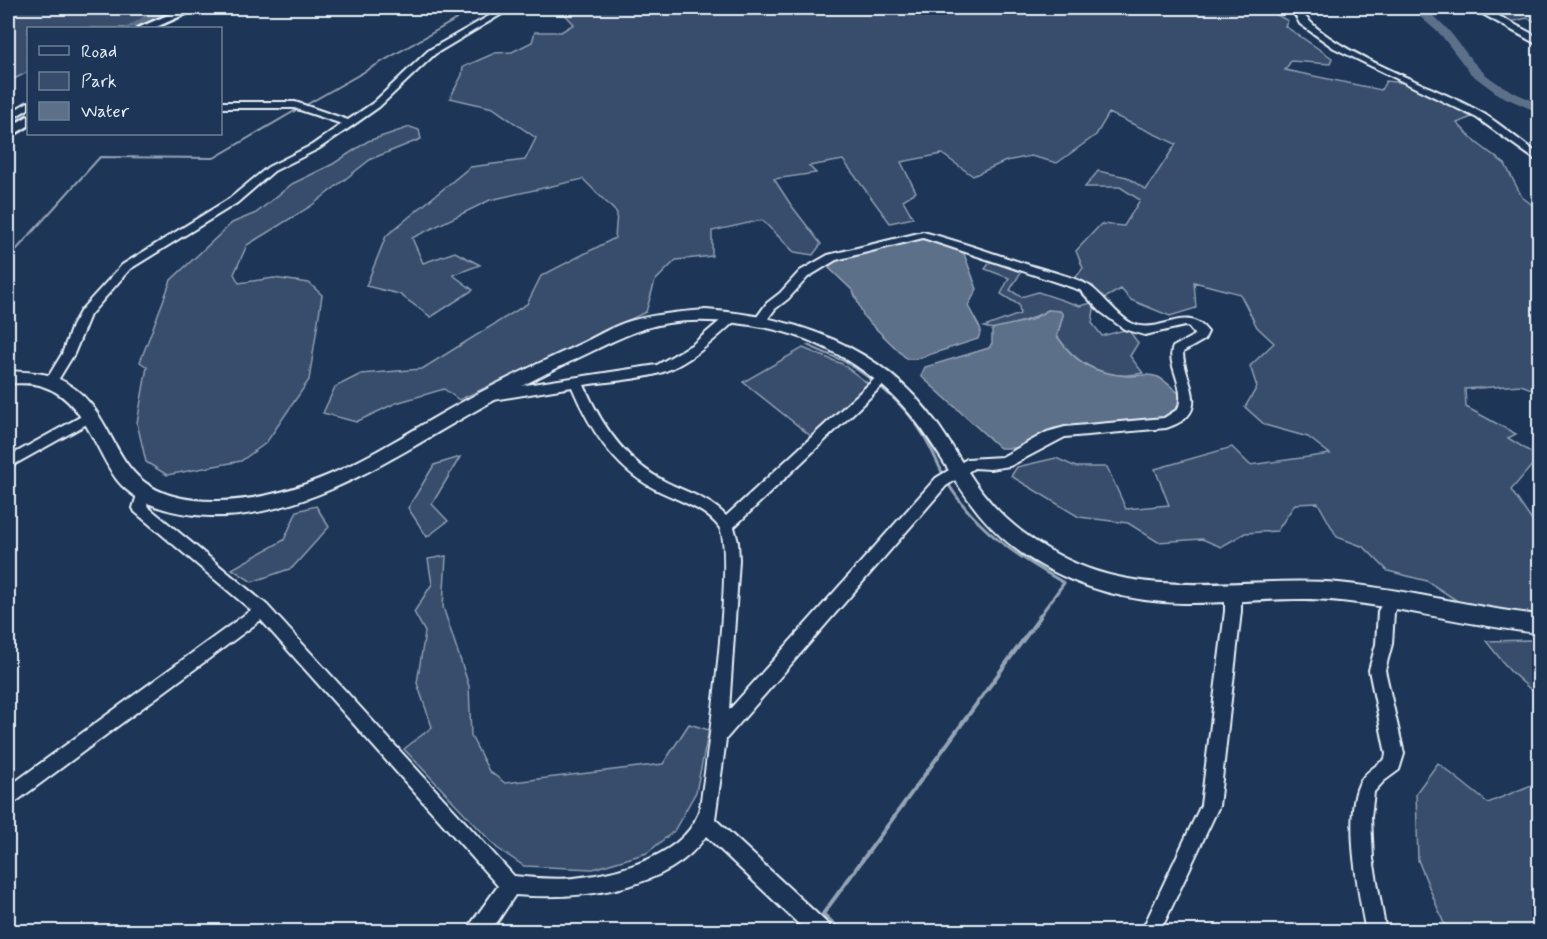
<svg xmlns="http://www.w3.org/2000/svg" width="1547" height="939" font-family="Mynerve,sans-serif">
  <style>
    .green { fill: #374d6c; stroke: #909fb2; stroke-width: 1.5 }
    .water { fill: #5d7089; stroke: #95a4b5; stroke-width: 1.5 }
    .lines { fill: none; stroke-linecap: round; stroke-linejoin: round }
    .stream-far2 { stroke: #95a4b5; stroke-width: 2 }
    .stream-far1 { stroke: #95a4b5; stroke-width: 3 }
    .stream { stroke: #95a4b5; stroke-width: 4 }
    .river { fill: #5d7089; fill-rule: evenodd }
    .street-casing { stroke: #e8f1f8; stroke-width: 4 }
    .secondary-casing { stroke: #e8f1f8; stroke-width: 4 }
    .primary-casing { stroke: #e8f1f8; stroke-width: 5 }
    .street { fill: #1d3557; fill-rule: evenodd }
    .secondary { fill: #1d3557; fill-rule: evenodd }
    .primary { fill: #1d3557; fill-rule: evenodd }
  </style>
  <rect width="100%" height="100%" fill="#1d3557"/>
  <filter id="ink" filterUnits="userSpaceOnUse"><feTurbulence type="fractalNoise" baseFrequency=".0167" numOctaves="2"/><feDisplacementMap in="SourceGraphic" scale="12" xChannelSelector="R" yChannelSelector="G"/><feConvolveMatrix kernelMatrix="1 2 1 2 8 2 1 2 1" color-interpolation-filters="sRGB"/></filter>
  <g filter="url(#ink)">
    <g class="green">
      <polygon points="51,8 157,8 129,28 28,28 28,72 8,82 8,11"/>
      <polygon points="559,8 1265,8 1288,21 1285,26 1332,58 1330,64 1291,61 1285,70 1381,90 1386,81 1406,83 1474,116 1457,123 1477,143 1505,164 1522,197 1539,210 1539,392 1521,385 1465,389 1466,407 1516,434 1508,438 1539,457 1511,490 1539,531 1539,618 1459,602 1427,581 1388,571 1364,547 1337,537 1318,503 1295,504 1277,531 1245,533 1221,547 1202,539 1158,542 1128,523 1079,517 1011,476 1017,467 1056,458 1076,467 1107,467 1126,509 1169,505 1155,469 1232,447 1250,465 1330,454 1308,437 1265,425 1245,407 1257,387 1250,366 1274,343 1257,327 1240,294 1194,282 1196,308 1170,316 1131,300 1121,289 1103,299 1093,286 1073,281 1083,268 1076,251 1101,224 1124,226 1140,200 1120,187 1085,187 1098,171 1127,177 1146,190 1176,144 1109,113 1096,135 1057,163 1031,156 1006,161 973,176 942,154 901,162 916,192 903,200 913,218 890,223 843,160 809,166 816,173 774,179 791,205 821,244 813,255 794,252 762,220 712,231 712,256 676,260 655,281 646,312 459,400 444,389 396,403 356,422 323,413 335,387 361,374 422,369 527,304 541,276 615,238 617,213 583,179 490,200 412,238 423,263 455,252 480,265 453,275 473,290 431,317 399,294 366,286 386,236 470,167 525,160 536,138 493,108 450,98 462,75 463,67 495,53 512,52 532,42 535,32 561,32 574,24"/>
      <polygon points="1484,8 1539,8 1539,23 1527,18 1511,22"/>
      <polygon points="410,127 419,130 421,139 371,159 311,206 247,245 234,274 239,283 274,278 309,283 322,295 309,380 266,443 241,461 167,475 146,462 137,423 147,367 140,362 171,280 232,223 256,213 292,184 333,164 368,141"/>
      <path d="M991,261L1021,272L1010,290L1021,297L1038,292L1080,306L1095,302L1092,323L1102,336L1128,329L1138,343L1130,356L1143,373C1107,381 1077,366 1057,336L1063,315L1048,310C1034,318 998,333 984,327L1020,314L1019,305L1001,294L1009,278L985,269Z"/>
      <polygon points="803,348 842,364 870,385 812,437 743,382"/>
      <polygon points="460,457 432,504 448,521 427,537 408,508 434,465"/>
      <polygon points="316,506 329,527 292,568 252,582 232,569 284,540 297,511"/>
      <polygon points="446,556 443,607 469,686 471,736 489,771 505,783 663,764 689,724 709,730 696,792 674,831 647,853 593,869 524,866 497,848 404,749 432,727 417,683 425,632 414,612 432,584 428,559"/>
      <polygon points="1532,640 1539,647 1539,697 1510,671 1486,641"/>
      <polygon points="1438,763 1488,803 1534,784 1539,771 1539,931 1447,931 1418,860 1416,793"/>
    </g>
    <g class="water">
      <polygon points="918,239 931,239 963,251 977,289 968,306 981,330 978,339 916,359 907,359 864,317 853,291 829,268 831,263 847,255"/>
      <path d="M1048,310L1060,311L1063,315L1057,336C1075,363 1094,373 1126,376C1138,377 1146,372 1158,377C1166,381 1173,389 1180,394C1179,409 1176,413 1162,418L1054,428L1017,448H1000L921,376L925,367L989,348L992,343V330L995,328L1031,320Z"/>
    </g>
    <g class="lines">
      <g class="stream-far2">
        <polyline points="306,105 476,8"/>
        <polyline points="8,259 100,157 214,158 298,109"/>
        <polyline points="807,345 848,363"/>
      </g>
      <g class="stream-far1">
        <path d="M846,362C875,380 905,405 923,434C931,447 937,462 944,476"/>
        <path d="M947,482C976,530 1017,556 1064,583L1038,618"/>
      </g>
      <polyline class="stream" points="842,932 823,914 1040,617"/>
      <g class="river">
        <polygon points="169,8 184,8 139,28 125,28 142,18"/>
        <path d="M1410,8C1441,8 1459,48 1479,68C1495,85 1518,94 1540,104V113L1499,95L1471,74L1441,35Z"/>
        <polygon points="28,109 28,118 8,130 8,120"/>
      </g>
      <g class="street-casing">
        <g id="street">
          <polygon points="503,8 512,8 435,54 379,107 352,126 318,149 274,171 237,203 130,269 90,315 74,354 55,385 47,385 45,382 62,354 72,326 81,310 122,265 229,199 268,167 312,145 342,124 294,108 220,108 220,102 295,102 348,120 373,103 429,50"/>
          <path d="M1291,8H1299C1326,53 1436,85 1484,114C1503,126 1521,142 1540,155V163L1477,118L1334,48L1300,24Z"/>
          <polygon points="28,102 28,109 8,121 8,114"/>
          <path d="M923,232C959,241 994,254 1029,265C1047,271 1069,275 1086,284C1099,290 1115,314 1131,323C1159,337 1186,302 1208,332L1204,340L1183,352C1183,382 1215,413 1166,428L1065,437L1010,466L990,469L974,468L946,486L726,739L715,819L829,925L831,932H807L706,836C668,892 576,900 515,895L498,921L488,932H465L498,886L261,620L14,803L8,806V787L251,610L135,512L133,508L139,488H149L151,492L147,506L267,605L514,876C534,878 554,880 574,878C616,874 690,855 700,807C706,768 736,550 719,527C704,507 674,499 653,488C613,467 589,427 572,387L487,401L481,396L487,391L657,365L693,344L727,315H735L737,318L735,321C714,340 691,362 663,372C640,380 608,381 584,385C601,425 626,462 666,482C686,492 711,499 726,516L881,373H889L891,376L889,379L734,527L738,542L739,560L729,710L936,478L967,459L1002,457L1047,432L1065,427L1164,418L1178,409C1187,386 1165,364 1173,347L1195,335L1189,327L1185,326L1145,335L1124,329L1101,312L1080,290L923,238L836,260L808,277L788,299L775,309L764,324H756L754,321L767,303L780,293L800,271L828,255Z"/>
          <polygon points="89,412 94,414 95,417 94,420 8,468 8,457"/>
          <polygon points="1233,587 1238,589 1241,594 1241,611 1219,806 1160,932 1141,932 1201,805 1225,611 1225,594 1228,589"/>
          <path d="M1391,595L1396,597L1399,602L1394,612L1392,644L1385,670L1404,754L1399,770L1384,781L1374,792L1371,817L1373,859L1386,932H1366C1359,895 1342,813 1361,780C1367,771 1377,765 1385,759L1386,754L1369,670L1376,644L1378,611L1386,597Z"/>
        </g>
      </g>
      <g class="secondary-casing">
        <g id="secondary">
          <polygon points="1472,8 1484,8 1540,38 1540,46"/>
          <path d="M706,310C795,316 881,346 935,421C952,444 965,470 982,492C1004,521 1034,543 1066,559C1153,602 1247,575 1339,583C1407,589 1472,608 1540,615V633C1473,627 1408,608 1341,601C1288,595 1236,604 1183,603C1130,602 1079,588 1034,561C975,525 959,482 922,429C887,380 831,342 772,329C738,322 703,318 668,323C636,328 608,344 578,358C536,378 495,399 454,423C385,463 320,505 239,515C200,519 143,513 117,480C95,450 83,398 42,386C32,382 19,384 8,383V371C25,372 42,372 57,378C131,412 97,502 217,501C299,500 366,458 434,418C480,391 528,368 576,346C594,338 612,326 630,321C655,314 680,312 706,310Z"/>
        </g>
      </g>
      <g class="primary-casing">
        <g id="primary">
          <polygon points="184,8 199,8 154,28 138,28"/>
          <polygon points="28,116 28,126 8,138 8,128"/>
        </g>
      </g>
      <use href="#street" class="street"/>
      <use href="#secondary" class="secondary"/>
      <use href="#primary" class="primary"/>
    </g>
  </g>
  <rect width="1547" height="939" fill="none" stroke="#1d3557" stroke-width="30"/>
  <rect x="15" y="15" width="1517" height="909" fill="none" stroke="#e8f1f8" stroke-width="2" filter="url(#ink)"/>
  <rect x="27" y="27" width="195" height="108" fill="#1d3557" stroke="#6e8097" stroke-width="1.5"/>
  <rect x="39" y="46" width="30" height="9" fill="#1d3557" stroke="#6e8097" stroke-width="1.5"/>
  <text x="81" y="57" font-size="18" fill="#e8f1f8">Road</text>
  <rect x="39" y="72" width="30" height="18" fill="#374d6c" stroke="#6e8097" stroke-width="1.5"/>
  <text x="81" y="87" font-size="18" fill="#e8f1f8">Park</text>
  <rect x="39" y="102" width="30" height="18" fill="#5d7089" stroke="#6e8097" stroke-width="1.5"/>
  <text x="81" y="117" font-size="18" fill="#e8f1f8">Water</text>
</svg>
